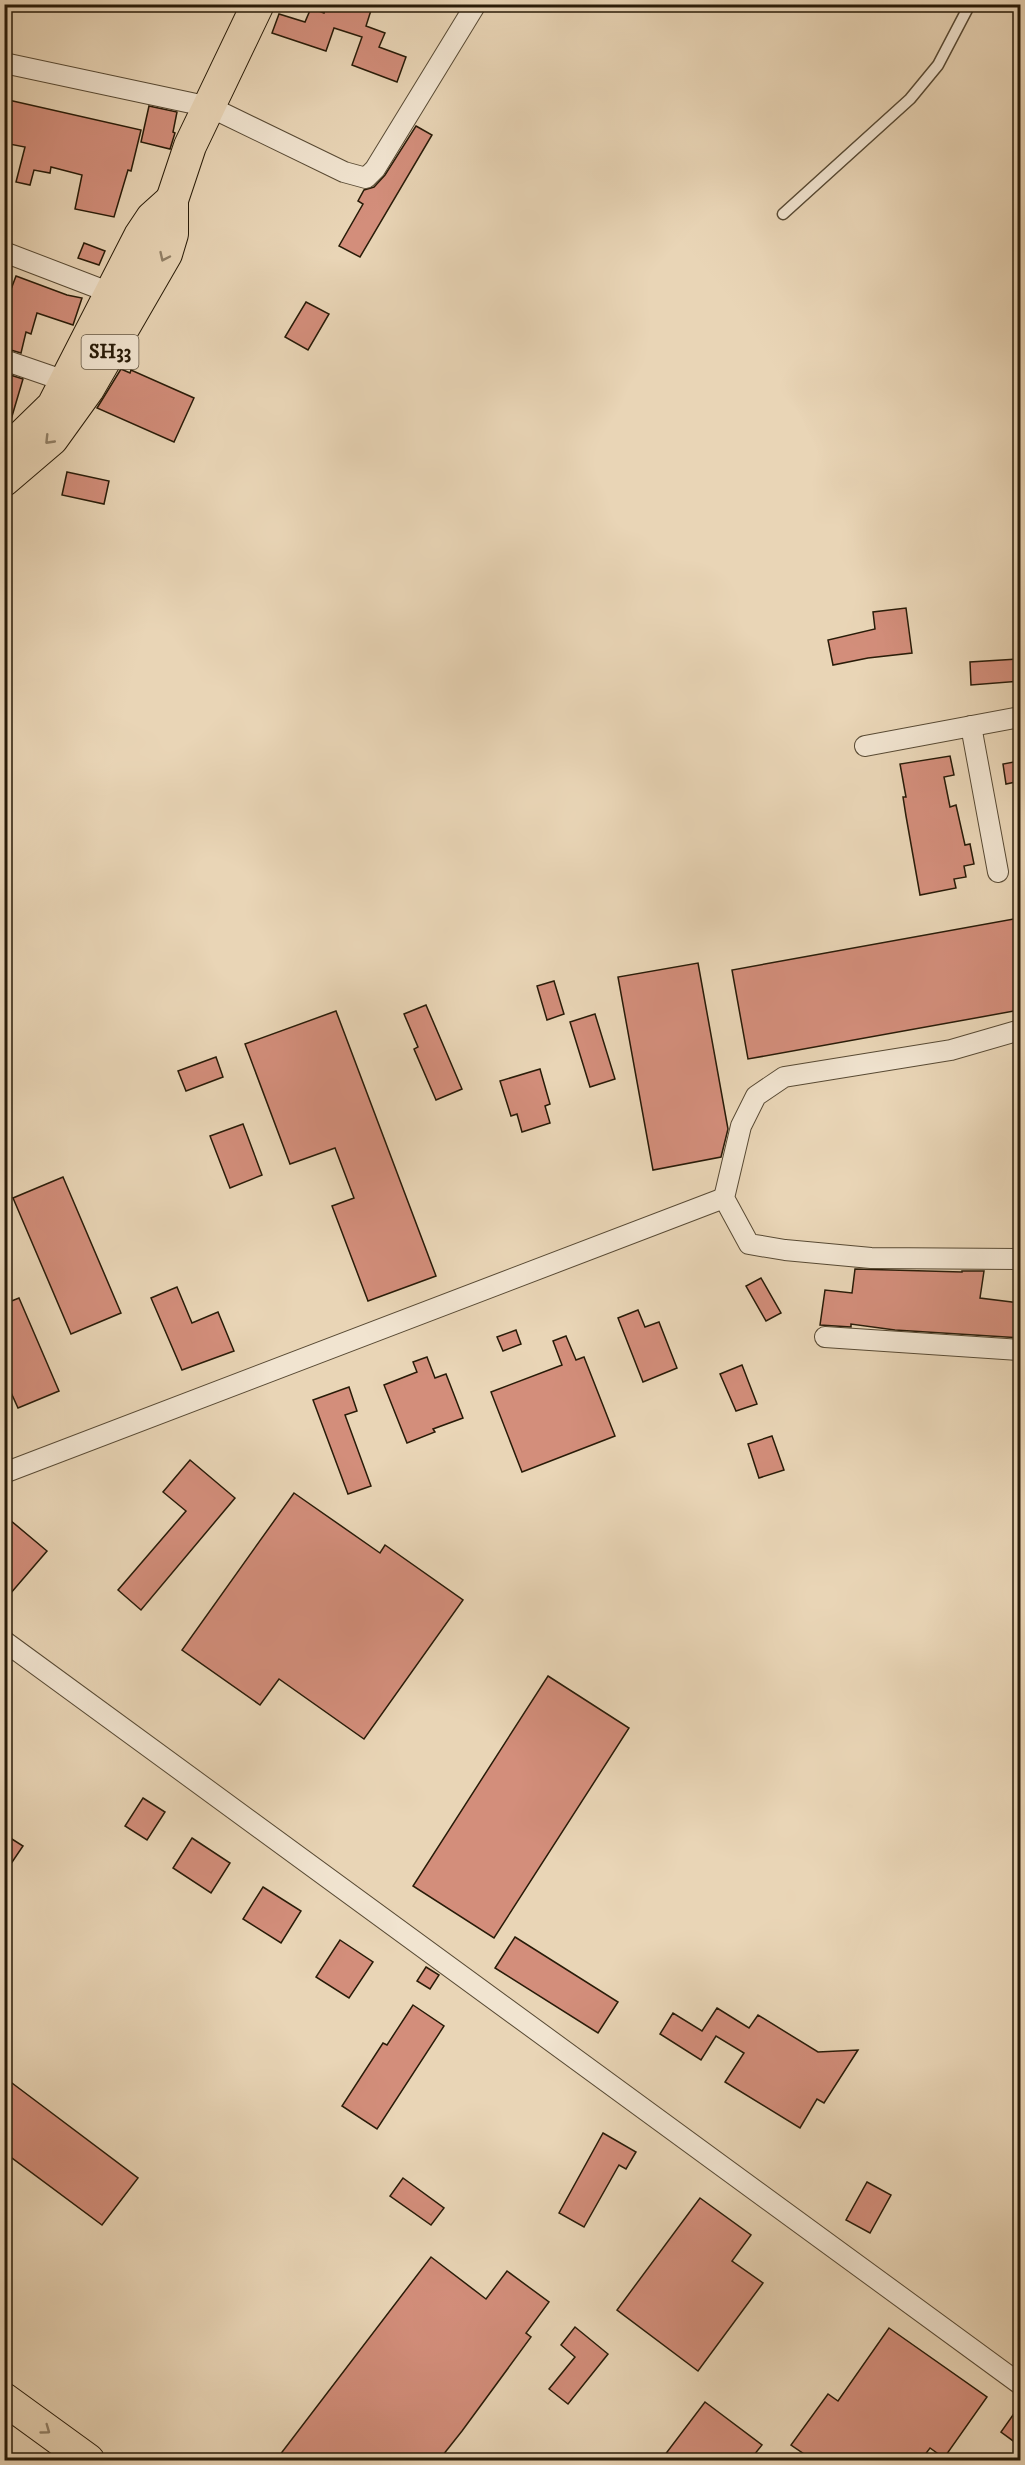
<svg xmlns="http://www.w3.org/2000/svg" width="1025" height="2465" font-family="'IM FELL DW Pica',serif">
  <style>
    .building { fill: #d38e7b; stroke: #281b08; stroke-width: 1.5 }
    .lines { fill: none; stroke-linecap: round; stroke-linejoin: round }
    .lane-casing { stroke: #584a34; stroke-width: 13 }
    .street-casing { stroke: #584a34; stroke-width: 22 }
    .primary-casing { stroke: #281b08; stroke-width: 34 }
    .lane { stroke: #f1e4d0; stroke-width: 10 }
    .street { stroke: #f1e4d0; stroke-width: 20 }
    .primary { stroke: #e9d5b6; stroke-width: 32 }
    .oneway { stroke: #928168 }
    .labels { text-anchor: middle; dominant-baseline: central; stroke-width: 4.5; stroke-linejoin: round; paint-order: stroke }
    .shield { fill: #f1e4d0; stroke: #645744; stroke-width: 1.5 }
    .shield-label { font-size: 20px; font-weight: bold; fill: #281b08 }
  </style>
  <rect width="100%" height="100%" fill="#e9d5b6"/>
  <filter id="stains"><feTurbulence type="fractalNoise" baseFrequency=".00333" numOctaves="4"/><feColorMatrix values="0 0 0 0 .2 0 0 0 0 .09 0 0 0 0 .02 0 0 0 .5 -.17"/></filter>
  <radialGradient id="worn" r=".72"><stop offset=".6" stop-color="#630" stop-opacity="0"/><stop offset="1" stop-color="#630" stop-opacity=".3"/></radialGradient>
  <g class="building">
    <polygon points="327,4 373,4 366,26 385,33 379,47 406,57 397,82 352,65 362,37 334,28 326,51 272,33 279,14 305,22 311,8 324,13"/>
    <polygon points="4,99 141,130 131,171 128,170 114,217 75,209 82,175 51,167 50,173 34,170 30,185 16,182 25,147 4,143"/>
    <polygon points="149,106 177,112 173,132 175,133 170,149 141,142"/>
    <polygon points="416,126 432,135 360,257 339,246 363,204 358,201 364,190 374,187 385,175"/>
    <polygon points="84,243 105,251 99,265 78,258"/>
    <polygon points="16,276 67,295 82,298 73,325 37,313 31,334 26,332 21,353 4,348 4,300 7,300"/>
    <polygon points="306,302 329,314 308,350 285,337"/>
    <polygon points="121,369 130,373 131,370 194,398 174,442 97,408"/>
    <polygon points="4,373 23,379 10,423 5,428"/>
    <polygon points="67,472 109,481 104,504 62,495"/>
    <polygon points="906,608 912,653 868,658 833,665 828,640 875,629 873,612"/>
    <polygon points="1020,659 1020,681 971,685 970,662"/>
    <polygon points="950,756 954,775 944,777 950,807 956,805 965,845 970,844 974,864 964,866 966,877 954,879 956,888 920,895 906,816 903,797 906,797 900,764"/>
    <polygon points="1020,761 1020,781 1006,784 1003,764"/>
    <polygon points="1020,918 1020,1010 748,1059 732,970"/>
    <polygon points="698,963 728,1129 721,1157 653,1170 618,977"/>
    <polygon points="554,981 564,1014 547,1020 537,986"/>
    <polygon points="426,1005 462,1089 436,1100 414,1049 418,1047 404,1014"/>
    <polygon points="336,1011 436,1276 368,1301 332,1206 354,1198 335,1148 290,1164 245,1044"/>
    <polygon points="595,1014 615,1079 590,1087 570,1022"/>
    <polygon points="216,1057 223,1077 186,1091 178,1071"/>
    <polygon points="540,1069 550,1104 545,1106 550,1123 522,1132 517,1114 511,1116 500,1081"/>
    <polygon points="243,1124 262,1175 230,1188 210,1136"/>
    <polygon points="63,1177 121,1313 71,1334 13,1198"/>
    <polygon points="855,1269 962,1272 962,1271 984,1271 980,1298 1020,1303 1020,1338 895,1330 851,1324 851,1327 820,1325 825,1290 852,1293"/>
    <polygon points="761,1278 781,1313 766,1321 746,1286"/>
    <polygon points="177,1287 192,1323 218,1312 234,1351 182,1370 151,1298"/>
    <polygon points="19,1298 59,1391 18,1408 4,1377 4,1304"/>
    <polygon points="638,1310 645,1327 659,1322 677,1368 643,1382 618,1318"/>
    <polygon points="516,1330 521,1344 503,1351 497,1337"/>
    <polygon points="566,1336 576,1360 584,1357 615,1436 522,1472 491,1392 562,1365 553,1341"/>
    <polygon points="427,1357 435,1378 446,1374 463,1418 433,1429 435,1432 407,1443 384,1385 417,1372 413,1362"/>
    <polygon points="742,1365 757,1404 736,1411 720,1374"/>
    <polygon points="349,1387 357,1411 345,1415 371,1486 348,1494 313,1400"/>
    <polygon points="772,1436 784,1470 759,1478 748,1444"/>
    <polygon points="190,1460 235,1498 141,1610 118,1590 186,1511 163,1492"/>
    <polygon points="294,1493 380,1553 385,1545 463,1600 364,1739 279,1679 260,1705 182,1650"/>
    <polygon points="4,1515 47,1551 4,1601"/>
    <polygon points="548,1676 629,1728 494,1938 413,1886"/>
    <polygon points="143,1798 165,1812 147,1840 125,1826"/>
    <polygon points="4,1834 23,1846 4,1874"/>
    <polygon points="192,1838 230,1863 211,1893 173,1868"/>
    <polygon points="263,1887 301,1911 281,1943 243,1919"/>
    <polygon points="515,1937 618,2002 598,2033 495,1968"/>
    <polygon points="340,1940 373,1962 349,1998 316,1977"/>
    <polygon points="426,1967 439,1975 430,1989 417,1981"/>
    <polygon points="413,2005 444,2026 377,2129 342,2106 383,2043 387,2045"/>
    <polygon points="717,2008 749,2028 758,2015 818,2052 858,2050 824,2103 817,2099 800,2128 725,2082 744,2053 716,2036 701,2060 660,2034 673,2013 702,2031"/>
    <polygon points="4,2077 138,2178 102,2225 4,2152"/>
    <polygon points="603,2133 636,2152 626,2169 619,2165 584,2227 559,2213"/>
    <polygon points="403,2178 444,2208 431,2225 390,2196"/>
    <polygon points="867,2182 891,2195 870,2233 846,2220"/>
    <polygon points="700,2198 751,2235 732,2261 763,2283 698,2371 617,2310"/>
    <polygon points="431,2257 486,2299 507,2271 549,2302 526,2333 531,2337 462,2431 439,2460 276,2460"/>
    <polygon points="575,2327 608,2354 568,2404 549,2389 575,2357 561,2345"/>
    <polygon points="889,2328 987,2397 944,2458 930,2448 921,2460 813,2460 791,2445 828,2394 838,2401"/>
    <polygon points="705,2402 762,2445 750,2460 661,2460"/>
    <polygon points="1020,2405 1020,2446 1001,2432"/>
  </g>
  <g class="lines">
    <g class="lane-casing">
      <polyline id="lane" points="783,214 910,99 938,65 970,4"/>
    </g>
    <g class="street-casing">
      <g id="street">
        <polyline points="4,63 210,107 344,172 366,178 375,169 476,4"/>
        <polyline points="4,252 111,293"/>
        <polyline points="4,360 65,381"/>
        <polyline points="971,726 998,872"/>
        <polyline points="865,746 1020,717"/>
        <polyline points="1020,1030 951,1050 784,1077 756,1096 741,1126 724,1198 749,1244 785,1250 871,1258 1020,1259"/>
        <polyline points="825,1337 1020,1350"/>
        <polyline points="4,1473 724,1198"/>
        <polyline points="4,1641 1020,2384"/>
      </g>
    </g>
    <g class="primary-casing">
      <g id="primary">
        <polyline points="4,450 13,445 53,406 140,236 152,218 172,200"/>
        <polyline points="4,480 52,439 88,389 166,254 172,234 172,200 190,146 258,4"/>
        <polyline points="4,2399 88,2460"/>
      </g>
    </g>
    <use href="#lane" class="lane"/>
    <use href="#street" class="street"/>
    <use href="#primary" class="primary"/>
  </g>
  <defs><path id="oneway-chevron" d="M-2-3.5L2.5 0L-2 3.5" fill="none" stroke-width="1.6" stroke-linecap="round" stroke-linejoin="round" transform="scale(1.5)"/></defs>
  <g class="oneway">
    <use href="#oneway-chevron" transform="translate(164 257) rotate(115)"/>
    <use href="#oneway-chevron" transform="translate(49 440) rotate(134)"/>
    <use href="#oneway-chevron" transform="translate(46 2430) rotate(36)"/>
  </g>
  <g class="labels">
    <rect class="shield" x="81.5" y="335" width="57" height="34" rx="4.5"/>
    <g class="shield-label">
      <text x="110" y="352">SH33</text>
    </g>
  </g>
  <rect width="1025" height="2465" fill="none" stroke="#e9d5b6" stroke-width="24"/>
  <rect x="6" y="6" width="1013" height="2453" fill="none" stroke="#281b08" stroke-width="3"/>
  <rect x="12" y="12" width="1001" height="2441" fill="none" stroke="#281b08" stroke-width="1.5"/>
  <rect width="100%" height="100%" filter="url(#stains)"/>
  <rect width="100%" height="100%" fill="url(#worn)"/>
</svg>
